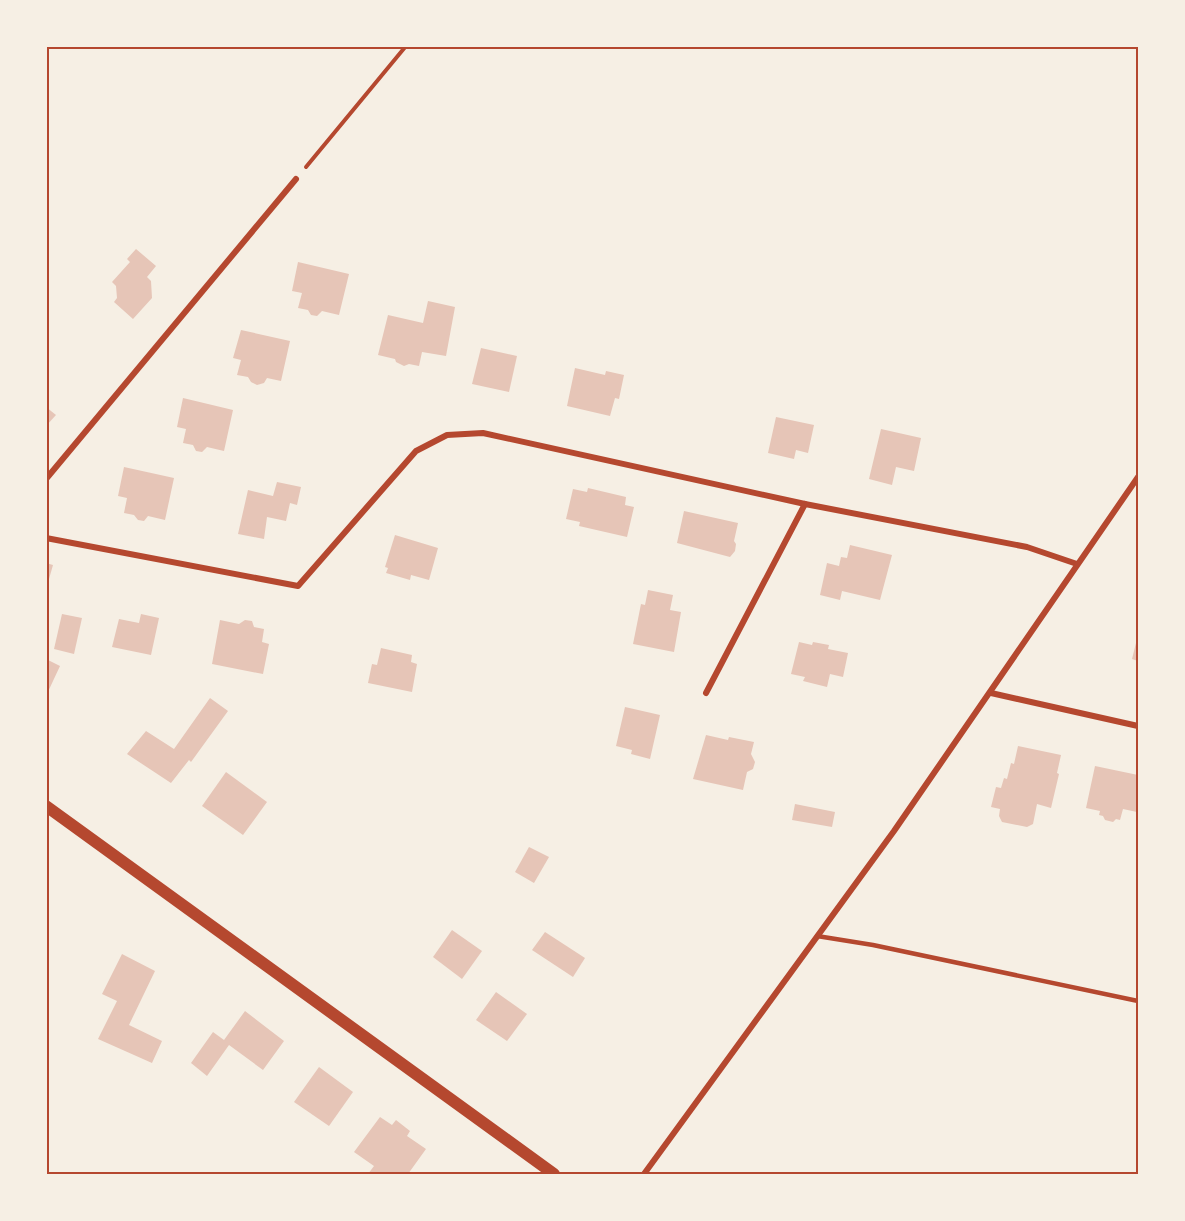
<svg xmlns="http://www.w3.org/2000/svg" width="1185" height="1221" font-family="Merriweather,serif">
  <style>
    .building { fill: #e6c5b7 }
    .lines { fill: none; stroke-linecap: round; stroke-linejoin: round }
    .path { stroke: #b5482f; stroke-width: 4 }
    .service { stroke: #b5482f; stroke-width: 4.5 }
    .minor { stroke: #b5482f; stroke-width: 6 }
    .secondary { stroke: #b5482f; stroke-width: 12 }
    .neatline { fill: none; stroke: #b5482f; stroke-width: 2 }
  </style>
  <rect width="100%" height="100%" fill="#f6efe4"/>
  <g class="building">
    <polygon points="136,249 156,266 147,277 151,281 152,298 133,319 114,302 117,298 116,286 112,282 130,262 127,259"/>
    <polygon points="298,262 349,274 339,315 322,311 317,316 311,315 308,310 298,308 302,293 292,291"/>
    <polygon points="428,301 455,307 446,356 422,352 419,366 409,364 404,366 396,362 395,359 378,355 388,315 423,323"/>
    <polygon points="241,330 290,341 281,381 267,378 264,383 257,385 251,382 248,377 237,375 241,360 233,358"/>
    <polygon points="481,348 517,356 509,392 472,384"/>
    <polygon points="575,368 605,375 606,371 624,375 619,399 615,398 610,416 567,406"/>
    <polygon points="183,398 233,410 224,451 207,447 202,452 196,451 193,445 183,443 186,429 177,427"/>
    <polygon points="46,407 56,415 46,426"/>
    <polygon points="776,417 814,425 808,453 796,450 794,459 768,453"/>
    <polygon points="881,429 921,438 914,471 896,467 892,485 869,479"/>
    <polygon points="124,467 174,478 165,520 148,516 144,521 138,520 134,515 124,513 127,498 118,496"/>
    <polygon points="277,482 301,487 297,505 290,503 286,521 267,517 264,539 238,534 248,490 273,496"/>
    <polygon points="588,488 626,497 625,505 634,507 627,537 579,526 580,522 566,519 573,489 587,492"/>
    <polygon points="684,511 738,523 734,541 736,544 735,551 730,557 677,543"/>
    <polygon points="395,535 438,548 429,580 411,575 410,580 386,573 388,568 385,567"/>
    <polygon points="850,545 892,555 880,600 842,591 840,600 820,595 827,563 839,566 841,557 847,558"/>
    <polygon points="46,563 53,565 47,586 46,586"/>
    <polygon points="648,590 673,595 670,610 681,612 674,652 633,644 641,604 645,605"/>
    <polygon points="62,614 82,618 74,654 54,649"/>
    <polygon points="141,614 159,618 151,655 112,647 119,619 139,623"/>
    <polygon points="220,620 239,624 245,620 252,621 254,627 264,629 262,642 269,644 263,674 212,664"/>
    <polygon points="1138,635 1138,661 1132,659"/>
    <polygon points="799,642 812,645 813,642 829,645 828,649 848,653 843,677 830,674 827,687 803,681 805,677 791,674"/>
    <polygon points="381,648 412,655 411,662 417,664 412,692 368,683 372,664 377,665"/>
    <polygon points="46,659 60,666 46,696"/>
    <polygon points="210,698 228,711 191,762 189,760 171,783 127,754 146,731 174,749"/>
    <polygon points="625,707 660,715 650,759 631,754 632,750 616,746"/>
    <polygon points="706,735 728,740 729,737 754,742 751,754 755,762 753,769 747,772 743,790 693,779"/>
    <polygon points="1018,746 1061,755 1057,773 1059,774 1051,808 1037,804 1033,824 1027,827 1002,822 999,816 1000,809 991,807 996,787 1001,788 1004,778 1007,779 1011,763 1014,764"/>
    <polygon points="1095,766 1138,775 1137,812 1123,809 1120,820 1116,819 1113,822 1105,820 1103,816 1099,815 1100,811 1086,808"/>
    <polygon points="226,772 267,802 243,835 202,806"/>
    <polygon points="795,804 835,812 832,827 792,820"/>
    <polygon points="529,847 549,857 534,883 515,872"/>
    <polygon points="452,930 482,951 462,979 433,957"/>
    <polygon points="545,932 585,958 573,977 532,950"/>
    <polygon points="122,954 155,971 129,1025 162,1041 152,1063 98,1039 117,1001 102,994"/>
    <polygon points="496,992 527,1014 507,1041 476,1020"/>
    <polygon points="245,1011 284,1041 263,1070 229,1045 207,1076 191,1063 213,1032 224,1040"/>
    <polygon points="319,1067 353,1092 329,1126 294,1102"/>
    <polygon points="380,1117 392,1125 396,1120 410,1131 407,1136 426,1149 408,1174 368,1174 374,1166 354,1152"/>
  </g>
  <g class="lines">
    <polyline class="path" points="306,167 406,46"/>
    <polyline class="service" points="817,936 873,945 1138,1001"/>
    <g class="minor">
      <polyline points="46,479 296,179"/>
      <polyline points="46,538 298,586 416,451 447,435 483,433 805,504 1027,547 1077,564"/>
      <polyline points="706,693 805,504"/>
      <polyline points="991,693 1138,726"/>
      <polyline points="644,1174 894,831 1138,477"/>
    </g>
    <polyline class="secondary" points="46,806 554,1174"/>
  </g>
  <rect width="1185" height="1221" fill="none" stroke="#f6efe4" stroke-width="96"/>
  <rect x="48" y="48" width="1089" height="1125" class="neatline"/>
</svg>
